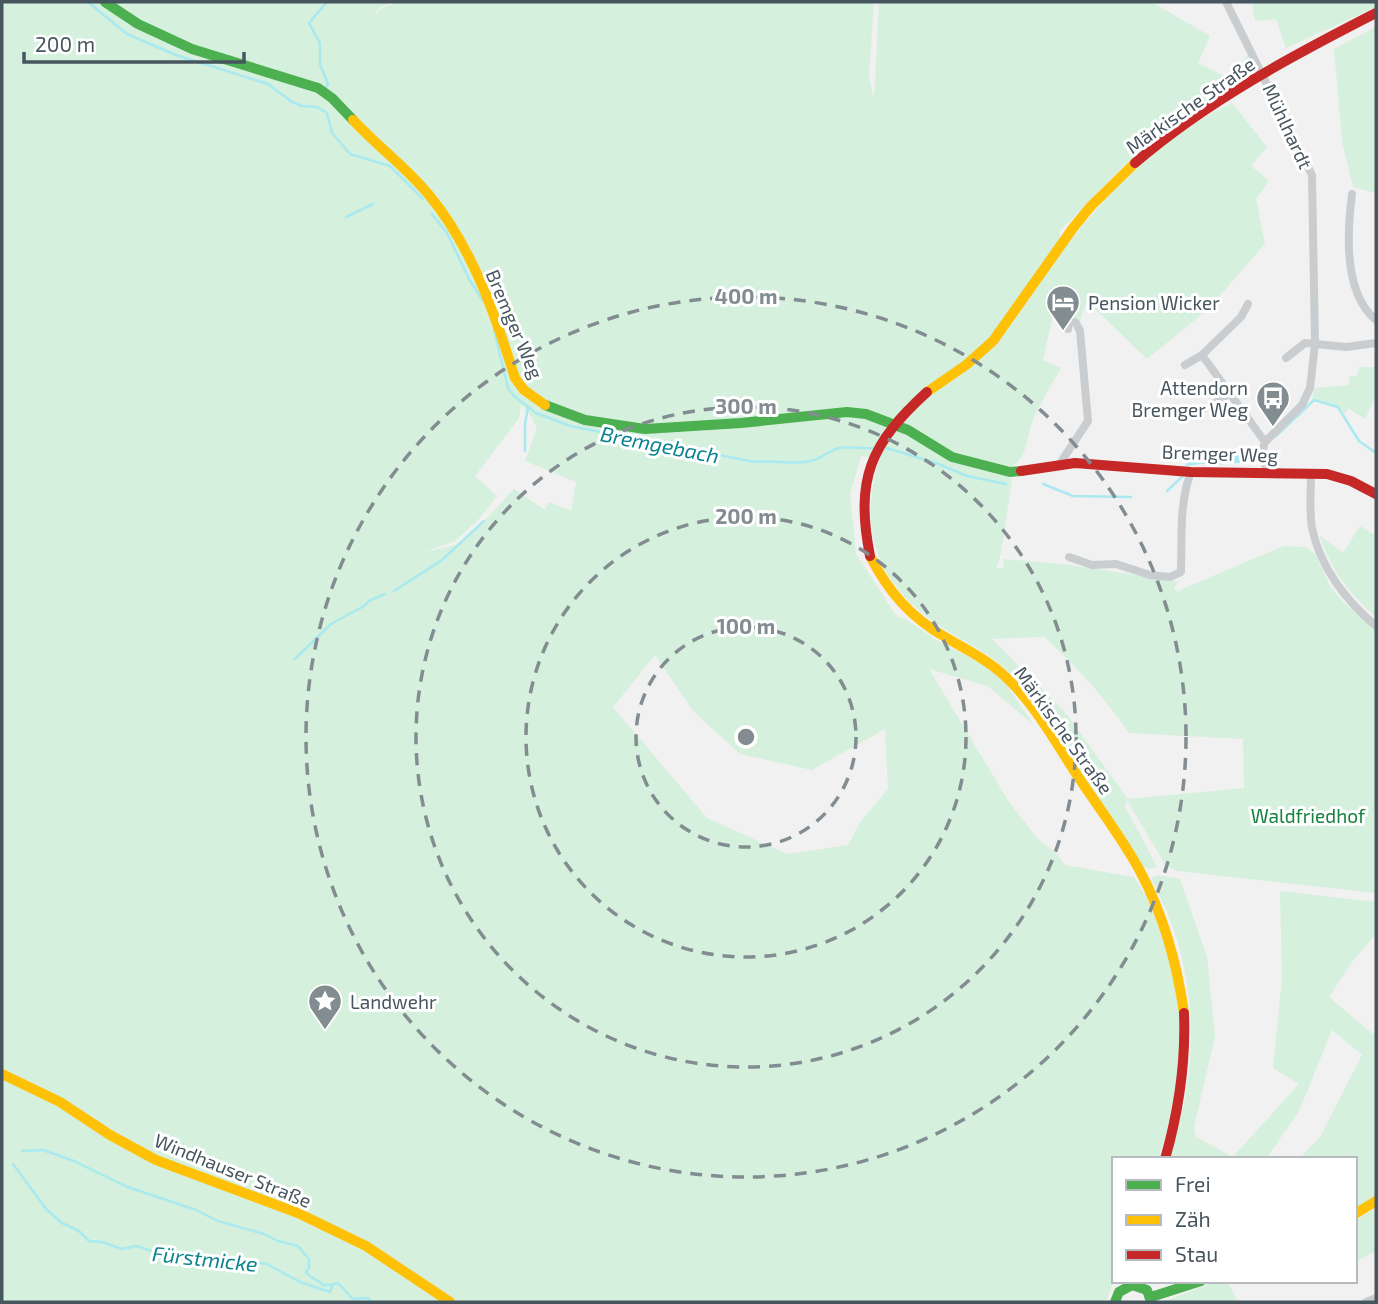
<svg xmlns="http://www.w3.org/2000/svg" width="1378" height="1304" font-family="'Exo 2',sans-serif">
  <style>
    .green { fill: #d5f0dc; fill-rule: evenodd }
    .water { fill: #a9e9ef }
    .lines { fill: none; stroke-linecap: round; stroke-linejoin: round }
    .stream { stroke: #a9e9ef; stroke-width: 2.5 }
    .street { stroke: #cacdcf; stroke-width: 8 }
    .fast { stroke: #4caf50; stroke-width: 10 }
    .slow { stroke: #ffc107; stroke-width: 10 }
    .jam { stroke: #c62828; stroke-width: 10 }
    .jam-bridge { stroke: #c62828; stroke-width: 10 }
    .ring { fill: none; stroke: #828c91; stroke-width: 3.5; stroke-dasharray: 12 9 }
    .labels { text-anchor: middle; dominant-baseline: central; stroke-width: 6; stroke-linejoin: round; paint-order: stroke }
    .street-label { font-size: 19px; fill: #47565e; stroke: #fff }
    .poi-label { font-size: 19px; fill: #47565e; stroke: #fff; text-anchor: start }
    .park-label { font-size: 19px; fill: #15813e; stroke: #fff }
    .water-label { font-size: 21px; font-style: italic; fill: #0b838f; stroke: #fff }
    .centre { fill: #828c91; stroke: #fff; stroke-width: 3.5 }
    .ring-label { font-size: 21px; text-anchor: middle; font-weight: bold; fill: #828c91; stroke: #fff; stroke-width: 6; stroke-linejoin: round; paint-order: stroke }
  </style>
  <rect width="100%" height="100%" fill="#f1f1f1"/>
  <g class="green">
    <path d="M2,2H393L379,8L372,18L380,9L397,2H874L869,76L874,100L879,2H1155V4L1210,36L1198,63L1230,79L1248,54L1255,70L1124,165L1059,232L1063,250C1109,191 1163,135 1232,103L1267,147L1251,166L1269,181L1256,199L1265,244L1207,310L1147,359L1087,301L1079,322L1054,310L1043,360L1061,368C1052,384 1042,400 1034,417C1023,445 1032,454 1003,473L1012,480L1000,558L996,569L1004,567L1003,559L1062,564L1178,581L1174,588L1178,593L1182,589L1284,546L1306,547L1315,554L1330,586L1343,602L1376,630V893L1177,871L1166,866L1127,800L1125,806L1157,867L1149,869L1142,866C1115,826 1088,786 1062,746C1046,723 1032,698 1013,677C993,654 967,644 943,628C879,587 857,534 879,460L861,456L850,494L856,554L897,617L904,618L935,639L987,667L1005,683L1034,725L988,686L929,669L1009,802L1037,838L1056,853L1065,865L1134,877L1147,897L1172,962L1183,1029L1173,1112L1158,1159H1114V1281L1107,1299L1100,1302H2ZM521,405L527,410L537,428L525,461L576,482L571,511L549,502L545,510L514,489L488,517L456,545L424,552L455,541L479,519L497,496L475,476L519,418ZM1044,637C1077,666 1104,697 1129,733L1243,739L1244,788L1128,799L1065,712L992,639ZM655,655L694,712L740,754L812,770L885,729L888,789L861,821L848,845L787,854L707,818L613,707Z"/>
    <polygon points="1252,2 1376,2 1376,7 1286,48 1276,19 1255,21"/>
    <polygon points="1376,27 1376,193 1353,187 1342,141 1334,49"/>
    <polygon points="1359,367 1376,367 1376,396 1365,419 1348,408 1345,414 1338,406 1312,398 1315,388 1349,385 1350,376 1357,376"/>
    <path d="M1360,526L1376,536V617C1346,589 1334,574 1319,535L1343,553Z"/>
    <path d="M1157,875L1180,879L1207,957L1215,1036L1194,1127L1196,1137L1233,1157L1299,1084L1273,1068L1282,978L1280,891L1376,902V934L1352,962L1329,997L1373,1034L1376,1030V1197L1355,1209V1159H1299L1320,1137L1362,1055L1332,1030L1299,1111L1266,1159H1168C1196,1084 1199,1003 1173,927C1167,910 1158,894 1151,878Z"/>
    <polygon points="1376,1208 1376,1256 1374,1252 1355,1262 1355,1221"/>
    <polygon points="1217,1281 1229,1285 1238,1302 1163,1302"/>
  </g>
  <path class="water" d="M1197,454L1249,455L1254,457C1242,467 1227,460 1214,467L1210,463L1185,466L1191,456Z"/>
  <g class="lines">
    <g class="stream">
      <polyline points="88,2 127,34 176,55 268,84 292,102 302,106 317,107 327,113 332,133 350,154 390,166 423,199"/>
      <polyline points="325,88 328,84 320,64 320,43 309,23 327,2"/>
      <polyline points="432,214 447,233 469,279 483,301"/>
      <polyline points="346,217 373,204"/>
      <path d="M494,330L508,388L513,395L536,413L570,426L755,462C774,460 791,465 810,461C822,459 831,449 840,448C850,446 862,449 873,448"/>
      <polyline points="1276,436 1314,400 1338,407 1359,441 1376,453"/>
      <polyline points="883,447 936,463 967,476 1006,484"/>
      <polyline points="525,451 525,424 528,407"/>
      <polyline points="1043,484 1073,496 1131,497"/>
      <polyline points="1167,491 1185,474"/>
      <polyline points="394,591 442,560 484,521"/>
      <polyline points="295,659 331,624 364,606 369,601 385,594"/>
      <polyline points="2,1150 3,1152"/>
      <path d="M22,1151L43,1150L74,1161L125,1186L196,1210L218,1221L264,1234L278,1241L298,1246L309,1259V1268L306,1272C310,1278 318,1280 323,1285H332"/>
      <polyline points="13,1164 47,1210 62,1223 79,1231 89,1241 102,1242 122,1249 136,1246 165,1255 199,1262 238,1260 267,1264 300,1282 330,1292 333,1284 338,1283 353,1299 368,1298 371,1302"/>
    </g>
    <g class="street">
      <polyline points="1226,2 1312,175 1315,344 1310,388 1302,405 1265,442 1262,452 1267,472"/>
      <path d="M1352,194C1347,232 1343,293 1376,320"/>
      <polyline points="1248,304 1241,317 1202,355 1265,442"/>
      <polyline points="1286,358 1305,343 1346,347 1376,343"/>
      <polyline points="1185,365 1202,355"/>
      <polyline points="1194,412 1209,407 1230,393"/>
      <polyline points="1059,465 1088,421 1080,331 1076,323 1070,319 1068,329"/>
      <path d="M1311,474C1311,492 1309,510 1312,528C1320,567 1346,601 1376,626"/>
      <path d="M1069,557L1092,565L1116,564L1150,575L1170,577L1181,572C1182,540 1179,502 1191,472"/>
      <polyline points="1366,1302 1376,1298"/>
    </g>
    <g class="fast">
      <polyline points="105,2 138,24 192,49 318,88 332,98 353,120"/>
      <polyline points="545,405 585,420 645,429 741,423 847,412 866,414 908,430 952,457 1010,472 1021,471"/>
      <polyline points="1151,1297 1201,1281"/>
      <polyline points="1115,1302 1119,1292 1132,1285 1147,1290 1151,1302"/>
    </g>
    <g class="slow">
      <path d="M353,120C377,146 406,167 429,195C472,247 495,314 515,378L524,390L545,405"/>
      <polyline points="927,392 966,365 993,341 1073,228 1091,206 1135,163"/>
      <path d="M870,556C888,591 910,617 945,637C963,648 983,657 999,671C1030,697 1051,735 1073,769C1095,803 1121,836 1140,871C1164,916 1177,963 1184,1013"/>
      <polyline points="2,1074 60,1102 110,1135 156,1160 298,1213 366,1246 450,1302"/>
      <polyline points="1355,1214 1376,1201"/>
    </g>
    <g class="jam">
      <path d="M1135,163C1207,101 1292,56 1376,13"/>
      <polyline points="1021,471 1075,463 1191,472 1327,474 1351,481 1376,494"/>
      <path d="M1165,1159C1179,1110 1186,1064 1184,1013"/>
    </g>
    <path class="jam-bridge" d="M870,556C855,479 870,444 927,392"/>
  </g>
  <g class="ring">
    <circle cx="746" cy="737" r="110"/>
    <circle cx="746" cy="737" r="220"/>
    <circle cx="746" cy="737" r="330"/>
    <circle cx="746" cy="737" r="440"/>
  </g>
  <defs>
    <g id="hotel-pin" transform="scale(1.75)"><path d="M0 17L-7.5 6A9.5 9.5 0 1 1 7.5 6Z" fill="#828c91" stroke="#fff"/><path d="M-6-4.5h1.5V1H6V5H4.5V3h-9V5H-6ZM-4 0a1.8 1.8 0 1 1 3.6 0ZM.5 0V-2.5h3Q6-2.5 6 0Z" fill="#fff"/></g>
    <g id="bus-pin" transform="scale(1.75)"><path d="M0 17L-7.5 6A9.5 9.5 0 1 1 7.5 6Z" fill="#828c91" stroke="#fff"/><path d="M-5-6H5V4H4V6H2V4H-2V6H-4V4H-5ZM-3.5-4V0h7V-4ZM-3.5 1.2v1.5H-2V1.2ZM2 1.2v1.5H3.5V1.2Z" fill="#fff"/></g>
    <g id="sight-pin" transform="scale(1.75)"><path d="M0 17L-7.5 6A9.5 9.5 0 1 1 7.5 6Z" fill="#828c91" stroke="#fff"/><path d="M0-6L1.8-2.2L6-1.7L2.9 1.2L3.7 5.4L0 3.3L-3.7 5.4L-2.9 1.2L-6-1.7L-1.8-2.2Z" fill="#fff"/></g>
  </defs>
  <g fill-rule="evenodd">
    <use href="#hotel-pin" x="1063" y="302"/>
    <use href="#bus-pin" x="1273" y="398"/>
    <use href="#sight-pin" x="325" y="1001"/>
  </g>
  <g class="labels">
    <g class="street-label">
      <text transform="translate(1190 105) rotate(-35)">Märkische Straße</text>
      <text transform="translate(1288 126) rotate(65)">Mühlhardt</text>
      <text transform="translate(515 324) rotate(67)">Bremger Weg</text>
      <text transform="translate(1220 453) rotate(2)">Bremger Weg</text>
      <text transform="translate(1064 730) rotate(54)">Märkische Straße</text>
      <text transform="translate(233 1170) rotate(22)">Windhauser Straße</text>
    </g>
    <g class="poi-label">
      <text x="1088" y="302">Pension Wicker</text>
      <text x="1248" y="387" text-anchor="end">Attendorn<tspan x="1248" dy="22">Bremger Weg</tspan></text>
      <text x="350" y="1001">Landwehr</text>
    </g>
    <g class="park-label">
      <text x="1308" y="815">Waldfriedhof</text>
    </g>
    <g class="water-label">
      <text transform="translate(660 444) rotate(11)">Bremgebach</text>
      <text transform="translate(205 1258) rotate(6)">Fürstmicke</text>
    </g>
  </g>
  <circle cx="746" cy="737" r="10" class="centre"/>
  <g class="ring-label">
    <text x="746" y="304">400 m</text>
    <text x="746" y="414">300 m</text>
    <text x="746" y="524">200 m</text>
    <text x="746" y="634">100 m</text>
  </g>
  <rect width="1378" height="1304" fill="none" stroke="#47565e" stroke-width="7"/>
  <rect x="1112" y="1157" width="245" height="126" fill="#ffffff" stroke="#b5bbbf" stroke-width="2"/>
  <rect x="1126" y="1180" width="35" height="10" fill="#4caf50" stroke="#b5bbbf" stroke-width="2"/>
  <text x="1175" y="1192" font-size="21" fill="#47565e">Frei</text>
  <rect x="1126" y="1215" width="35" height="10" fill="#ffc107" stroke="#b5bbbf" stroke-width="2"/>
  <text x="1175" y="1227" font-size="21" fill="#47565e">Zäh</text>
  <rect x="1126" y="1250" width="35" height="10" fill="#c62828" stroke="#b5bbbf" stroke-width="2"/>
  <text x="1175" y="1262" font-size="21" fill="#47565e">Stau</text>
  <path d="M24 52v10h220v-10" fill="none" stroke="#47565e" stroke-width="3.5"/>
  <text x="35" y="52" font-size="21" fill="#47565e" stroke="#ffffff" stroke-width="5" paint-order="stroke">200 m</text>
</svg>
